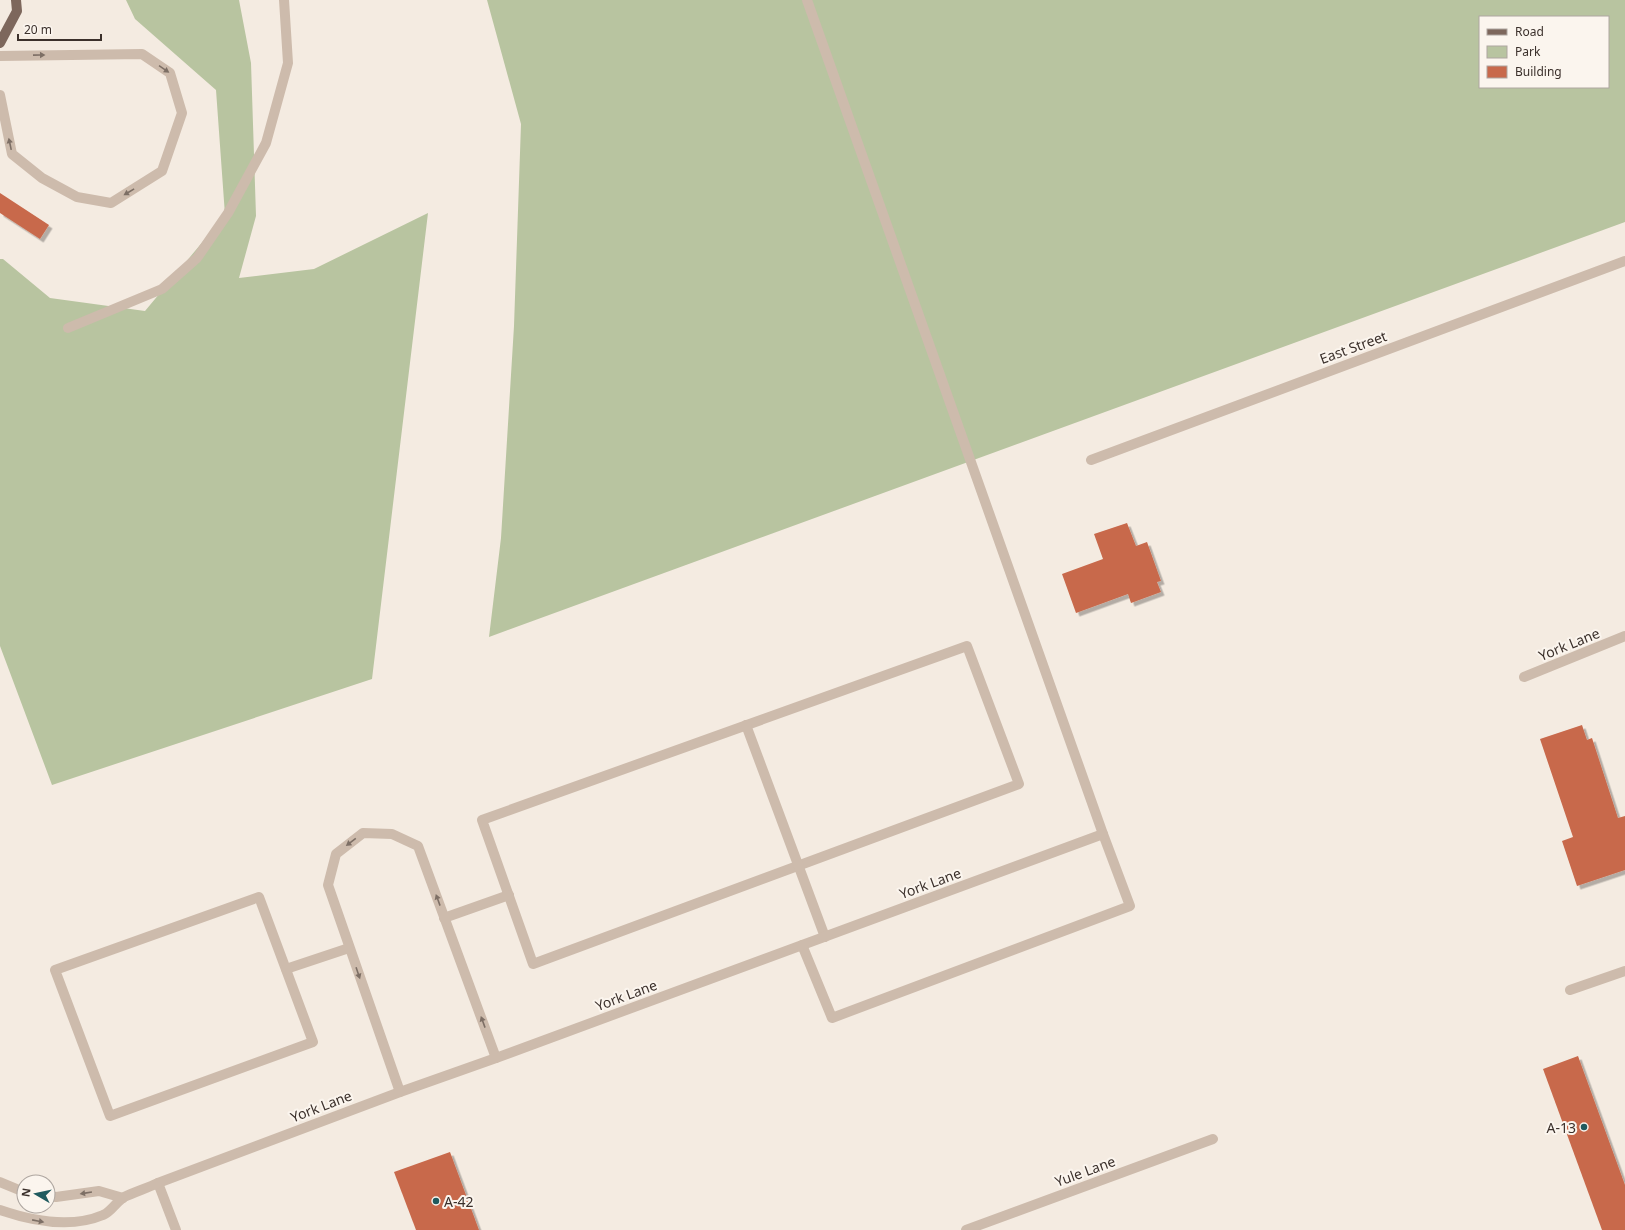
<svg xmlns="http://www.w3.org/2000/svg" width="1625" height="1230" font-family="'Noto Sans',sans-serif">
  <style>
    .green { fill: #b8c4a0; fill-rule: evenodd }
    .building { fill: #c8694b; filter: url(#shadow) }
    .lines { fill: none; stroke-linecap: round; stroke-linejoin: round }
    .minor { stroke: #cdbbac; stroke-width: 10 }
    .major { stroke: #7d675c; stroke-width: 10 }
    .oneway { fill: #7d6f65 }
    .poi-dot { fill: #1f5a5e; stroke: #fbf5ee; stroke-width: 1.5 }
    .labels { text-anchor: middle; dominant-baseline: central; stroke-width: 4; stroke-linejoin: round; paint-order: stroke }
    .street-label { font-size: 14px; fill: #3b302b; stroke: #fbf5ee }
    .poi-label { font-size: 14px; fill: #3b302b; stroke: #fbf5ee; text-anchor: end }
  </style>
  <defs>
    <filter id="shadow"><feDropShadow dx="3.5" dy="3.5" stdDeviation="0" flood-color="#0004"/></filter>
  </defs>
  <rect width="100%" height="100%" fill="#f4ebe1"/>
  <g class="green">
    <polygon points="126,0 239,0 251,63 256,216 239,278 314,269 428,213 372,679 52,785 0,646 0,259 3,259 50,298 145,311 225,215 216,90 135,19"/>
    <path d="M487,0H1625V222L489,637L501,538L514,326L521,124ZM1480,17H1608V87H1480Z"/>
  </g>
  <g class="building">
    <polygon points="0,193 49,225 40,239 0,213"/>
    <polygon points="1127,523 1136,546 1147,542 1161,581 1157,582 1161,592 1131,603 1128,594 1076,613 1062,574 1103,559 1094,534"/>
    <polygon points="1582,725 1587,740 1592,738 1618,818 1625,816 1625,870 1577,886 1562,841 1573,837 1540,739"/>
    <polygon points="1578,1056 1625,1185 1625,1230 1602,1230 1543,1069"/>
    <polygon points="450,1152 479,1230 416,1230 394,1172"/>
  </g>
  <g class="lines">
    <g class="minor">
      <polyline points="0,56 142,54 170,73 182,113 162,171 111,203 77,197 42,178 12,154 0,95"/>
      <polyline points="68,328 162,289 197,258 228,213 266,143 288,63 284,0"/>
      <polyline points="1091,460 1625,261"/>
      <polygon points="967,646 1019,784 533,964 482,820"/>
      <polyline points="1524,677 1625,636"/>
      <polyline points="746,725 825,937"/>
      <polygon points="259,897 313,1042 110,1116 55,970"/>
      <polyline points="444,918 509,895"/>
      <polyline points="802,945 832,1018 1130,906 1103,834 807,0"/>
      <polyline points="286,969 349,948"/>
      <polyline points="1570,990 1625,971"/>
      <polyline points="400,1092 328,885 336,854 363,833 392,834 418,846 496,1058"/>
      <polyline points="0,1182 24,1192"/>
      <polyline points="158,1183 176,1230"/>
      <polyline points="48,1196 56,1197 99,1191 123,1198"/>
      <path d="M0,1210C32,1221 70,1229 103,1215C111,1212 116,1202 124,1197C135,1192 147,1188 158,1183L400,1092L496,1058L1103,834"/>
      <polyline points="966,1230 1213,1139"/>
    </g>
    <polyline class="major" points="0,43 17,11 16,0"/>
  </g>
  <defs><path id="oneway-solid" d="M-6-.8H1V-3.2L6.5 0L1 3.2V.8H-6Z"/></defs>
  <g class="oneway">
    <use href="#oneway-solid" transform="translate(39 55) rotate(-1)"/>
    <use href="#oneway-solid" transform="translate(164 69) rotate(34)"/>
    <use href="#oneway-solid" transform="translate(10 144) rotate(-102)"/>
    <use href="#oneway-solid" transform="translate(129 192) rotate(149)"/>
    <use href="#oneway-solid" transform="translate(351 842) rotate(143)"/>
    <use href="#oneway-solid" transform="translate(438 900) rotate(-110)"/>
    <use href="#oneway-solid" transform="translate(358 973) rotate(71)"/>
    <use href="#oneway-solid" transform="translate(483 1022) rotate(-110)"/>
    <use href="#oneway-solid" transform="translate(86 1193) rotate(171)"/>
    <use href="#oneway-solid" transform="translate(38 1221) rotate(11)"/>
  </g>
  <g class="poi-dot">
    <circle cx="1584" cy="1127" r="4"/>
    <circle cx="436" cy="1201" r="4"/>
  </g>
  <g class="labels">
    <g class="street-label">
      <text transform="translate(1353 347) rotate(-20)">East Street</text>
      <text transform="translate(1569 644) rotate(-22)">York Lane</text>
      <text transform="translate(930 883) rotate(-20)">York Lane</text>
      <text transform="translate(626 995) rotate(-20)">York Lane</text>
      <text transform="translate(321 1106) rotate(-21)">York Lane</text>
      <text transform="translate(1085 1171) rotate(-20)">Yule Lane</text>
    </g>
    <g class="poi-label">
      <text x="1576" y="1127">A-13</text>
      <text x="444" y="1201" text-anchor="start">A-42</text>
    </g>
  </g>
  <rect x="1479" y="16" width="130" height="72" fill="#fbf5ee" stroke="#aea6a0"/>
  <rect x="1487" y="29" width="20" height="6" fill="#7d675c" stroke="#aea6a0"/>
  <text x="1515" y="36" font-size="12" fill="#3b302b">Road</text>
  <rect x="1487" y="46" width="20" height="12" fill="#b8c4a0" stroke="#aea6a0"/>
  <text x="1515" y="56" font-size="12" fill="#3b302b">Park</text>
  <rect x="1487" y="66" width="20" height="12" fill="#c8694b" stroke="#aea6a0"/>
  <text x="1515" y="76" font-size="12" fill="#3b302b">Building</text>
  <g transform="translate(36 1194) rotate(279)"><circle r="19" fill="#fbf5ee" stroke="#aea6a0"/>
  <path d="M0-3L7 15L0 10L-7 15Z" fill="#1f5a5e"/>
  <text y="-6" font-size="11" font-weight="bold" text-anchor="middle" fill="#3b302b">N</text>
  </g>
  <path d="M18 34v6h83v-6" fill="none" stroke="#3b302b" stroke-width="2"/>
  <text x="24" y="34" font-size="12" fill="#3b302b" stroke="#fbf5ee" stroke-width="3" paint-order="stroke">20 m</text>
</svg>
